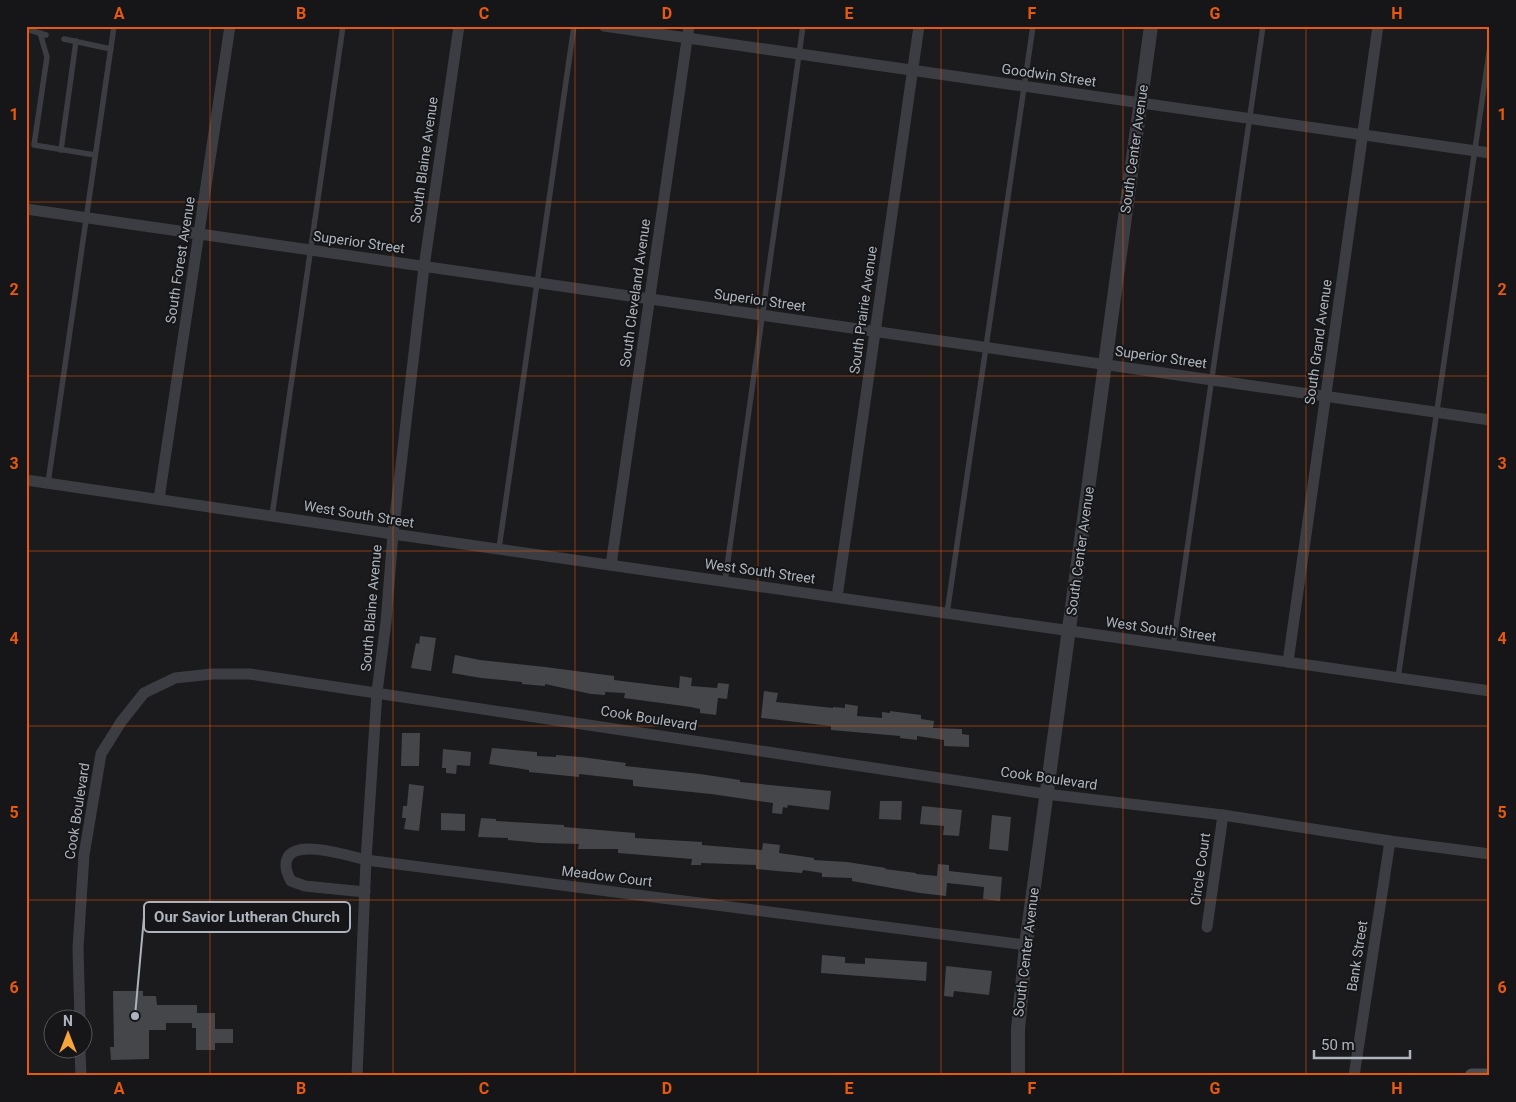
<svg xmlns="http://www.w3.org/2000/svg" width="1516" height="1102" font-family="Roboto,sans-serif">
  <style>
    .building { fill: #45464a }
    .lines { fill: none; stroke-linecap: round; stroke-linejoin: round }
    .service { stroke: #3c3d42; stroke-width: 5.5 }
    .minor { stroke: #3c3d42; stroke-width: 11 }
    .tertiary { stroke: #3c3d42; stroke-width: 14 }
    .secondary { stroke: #4a4d53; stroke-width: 15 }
    .grid { fill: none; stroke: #e8590c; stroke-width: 1; stroke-opacity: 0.55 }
    .labels { text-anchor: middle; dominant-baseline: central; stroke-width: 4; stroke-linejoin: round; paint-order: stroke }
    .street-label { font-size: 14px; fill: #adb4bd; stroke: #161618 }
    .leader { fill: none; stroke: #adb4bd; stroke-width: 2 }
    .callout-dot { fill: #adb4bd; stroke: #161618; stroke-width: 2 }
    .callout { fill: #161618; stroke: #adb4bd; stroke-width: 2 }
    .callout-label { font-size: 15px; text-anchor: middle; font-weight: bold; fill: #adb4bd }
    .neatline { fill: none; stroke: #e8590c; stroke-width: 2 }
    .grid-label { font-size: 16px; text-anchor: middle; font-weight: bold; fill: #e8590c }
  </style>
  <rect width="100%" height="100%" fill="#1b1b1d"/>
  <g class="building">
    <polygon points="420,636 436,638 431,671 411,668 416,643 419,644"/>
    <polygon points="455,655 480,660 545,667 614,676 614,680 679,688 680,676 692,678 691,686 717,688 718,683 729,684 727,699 718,698 716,715 700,713 700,709 691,707 624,698 625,693 605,692 605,695 591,694 545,684 545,686 522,684 522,682 481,678 452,673"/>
    <polygon points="764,691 778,693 776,702 833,708 833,707 845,708 845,704 858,706 857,716 882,718 882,712 890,713 890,711 921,715 921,719 934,721 933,728 962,729 962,734 969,735 969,747 944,746 944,740 917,736 917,740 900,738 900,736 831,730 831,726 761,718"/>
    <polygon points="402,733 420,733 419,766 401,766"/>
    <polygon points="492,748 537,752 537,756 556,757 556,755 581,757 626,763 625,766 700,774 740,780 740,782 831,791 829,810 788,805 787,808 783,807 782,814 772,813 773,803 711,794 633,786 633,780 579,774 579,777 529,772 529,770 489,764"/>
    <polygon points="443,749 471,752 470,766 457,765 456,774 446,773 446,768 442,768"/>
    <polygon points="409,784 424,786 419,831 404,829 406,818 402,818 403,806 407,806"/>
    <polygon points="880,801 902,801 901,820 879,819"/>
    <polygon points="922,806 962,810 959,836 943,835 944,826 920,824"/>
    <polygon points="441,813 465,814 465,831 441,830"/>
    <polygon points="992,815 1011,817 1008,851 989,849"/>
    <polygon points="481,818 496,819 496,821 564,825 564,827 635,833 635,838 702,842 702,845 762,850 763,843 780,845 779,853 814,858 814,860 847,862 886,868 885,869 916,873 916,874 937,876 938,864 949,865 949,871 1002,877 1000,901 983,899 984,887 947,883 946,896 920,893 852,881 852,878 822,877 822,873 803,870 802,873 777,871 756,869 756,865 701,863 701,865 691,865 692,859 618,853 618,849 578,849 579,844 540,843 508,840 508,838 478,837"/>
    <polygon points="822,955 845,957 845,963 865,964 865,958 927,962 926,981 821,973"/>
    <polygon points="946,966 992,971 989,995 954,991 953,997 944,996"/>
    <polygon points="113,991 143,991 143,996 156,996 157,1005 197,1005 197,1013 215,1013 215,1029 233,1029 233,1043 215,1043 215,1050 196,1050 196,1028 192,1028 192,1023 166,1023 166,1030 149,1030 149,1059 111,1060 110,1047 114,1047"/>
  </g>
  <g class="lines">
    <g class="service">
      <polyline points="26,29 46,35"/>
      <polyline points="40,33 47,57 34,145 95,155"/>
      <polyline points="64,39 111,49"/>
      <polyline points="61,150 76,41"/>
      <polyline points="48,483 114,26"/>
      <polyline points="272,516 343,26"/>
      <polyline points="499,548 574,26"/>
      <polyline points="725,581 803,26"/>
      <polyline points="947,613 1033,26"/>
      <polyline points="1173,646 1263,26"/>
      <polyline points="1398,678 1490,46"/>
    </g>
    <g class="minor">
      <polyline points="604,26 1490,153"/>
      <polyline points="26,209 1490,420"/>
      <polyline points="26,480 393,534 1490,691"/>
      <polyline points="159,499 230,26"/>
      <polyline points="611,565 689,26"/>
      <polyline points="837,597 919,26"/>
      <polyline points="1288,662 1378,26"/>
      <path d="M365,892L305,886L291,881C287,874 284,867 287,859C295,838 349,856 366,860L1026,945"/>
      <polyline points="1207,927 1223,815"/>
      <polyline points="80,1020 78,948 84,855 101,754 121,722 144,693 175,678 212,674 250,674 1046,794 1223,815 1390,841 1490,854"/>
      <polyline points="80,1050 81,1076"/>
      <polyline points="357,1076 366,860 377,692 386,622 393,534 424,267 459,26"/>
      <polyline points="1354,1076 1390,841"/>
    </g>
    <polyline class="tertiary" points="1018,1076 1018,1029 1026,945 1151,26"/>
    <polyline class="secondary" points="1472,1076 1490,1076"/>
  </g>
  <path class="grid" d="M210,26V1076M393,26V1076M575,26V1076M758,26V1076M941,26V1076M1123,26V1076M1306,26V1076M26,202H1490M26,376H1490M26,551H1490M26,726H1490M26,900H1490"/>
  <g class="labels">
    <g class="street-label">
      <text transform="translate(1049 75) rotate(8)">Goodwin Street</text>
      <text transform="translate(1134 149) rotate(-82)">South Center Avenue</text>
      <text transform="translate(424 160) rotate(-82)">South Blaine Avenue</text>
      <text transform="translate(359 242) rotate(8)">Superior Street</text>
      <text transform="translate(180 260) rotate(-81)">South Forest Avenue</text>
      <text transform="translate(635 293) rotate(-82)">South Cleveland Avenue</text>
      <text transform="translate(760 300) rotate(8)">Superior Street</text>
      <text transform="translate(863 310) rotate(-82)">South Prairie Avenue</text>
      <text transform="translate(1318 342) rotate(-82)">South Grand Avenue</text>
      <text transform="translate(1161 357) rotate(8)">Superior Street</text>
      <text transform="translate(359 514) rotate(9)">West South Street</text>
      <text transform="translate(1080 551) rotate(-82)">South Center Avenue</text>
      <text transform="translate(760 571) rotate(8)">West South Street</text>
      <text transform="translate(371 608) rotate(-85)">South Blaine Avenue</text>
      <text transform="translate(1161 629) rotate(8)">West South Street</text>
      <text transform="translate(649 718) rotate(9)">Cook Boulevard</text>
      <text transform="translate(1049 778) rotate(8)">Cook Boulevard</text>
      <text transform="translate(77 811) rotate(-81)">Cook Boulevard</text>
      <text transform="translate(1200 869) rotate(-82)">Circle Court</text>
      <text transform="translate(607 876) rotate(7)">Meadow Court</text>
      <text transform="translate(1026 952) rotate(-83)">South Center Avenue</text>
      <text transform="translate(1357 956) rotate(-81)">Bank Street</text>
    </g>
  </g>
  <path class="leader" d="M135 1016L144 917"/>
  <circle class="callout-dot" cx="135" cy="1016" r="5"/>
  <rect class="callout" x="144" y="902" width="206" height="30" rx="5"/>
  <g class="callout-label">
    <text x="247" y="922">Our Savior Lutheran Church</text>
  </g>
  <rect width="1516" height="1102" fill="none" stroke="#161618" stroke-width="55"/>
  <g transform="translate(68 1034)"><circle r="24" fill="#161618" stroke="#52555a"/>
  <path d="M0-4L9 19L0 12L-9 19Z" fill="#f6a53a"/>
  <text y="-8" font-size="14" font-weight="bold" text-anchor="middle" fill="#adb4bd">N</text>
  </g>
  <path d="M1314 1050v8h96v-8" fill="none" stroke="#adb4bd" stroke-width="2.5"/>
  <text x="1321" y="1050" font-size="15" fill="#adb4bd" stroke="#161618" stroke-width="4" paint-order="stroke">50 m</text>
  <rect x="28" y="28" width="1460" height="1046" class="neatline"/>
  <g class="grid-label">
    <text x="119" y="19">A</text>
    <text x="301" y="19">B</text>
    <text x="484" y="19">C</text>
    <text x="667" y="19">D</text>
    <text x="849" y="19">E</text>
    <text x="1032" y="19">F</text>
    <text x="1215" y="19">G</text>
    <text x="1397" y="19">H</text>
    <text x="14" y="120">1</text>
    <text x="1502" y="120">1</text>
    <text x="14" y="295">2</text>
    <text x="1502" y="295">2</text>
    <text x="14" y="469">3</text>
    <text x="1502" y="469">3</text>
    <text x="14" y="644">4</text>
    <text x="1502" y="644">4</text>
    <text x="14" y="818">5</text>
    <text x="1502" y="818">5</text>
    <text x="14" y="993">6</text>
    <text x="1502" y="993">6</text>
    <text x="119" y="1094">A</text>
    <text x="301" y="1094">B</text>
    <text x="484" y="1094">C</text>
    <text x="667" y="1094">D</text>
    <text x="849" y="1094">E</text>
    <text x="1032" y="1094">F</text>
    <text x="1215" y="1094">G</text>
    <text x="1397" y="1094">H</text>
  </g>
</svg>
